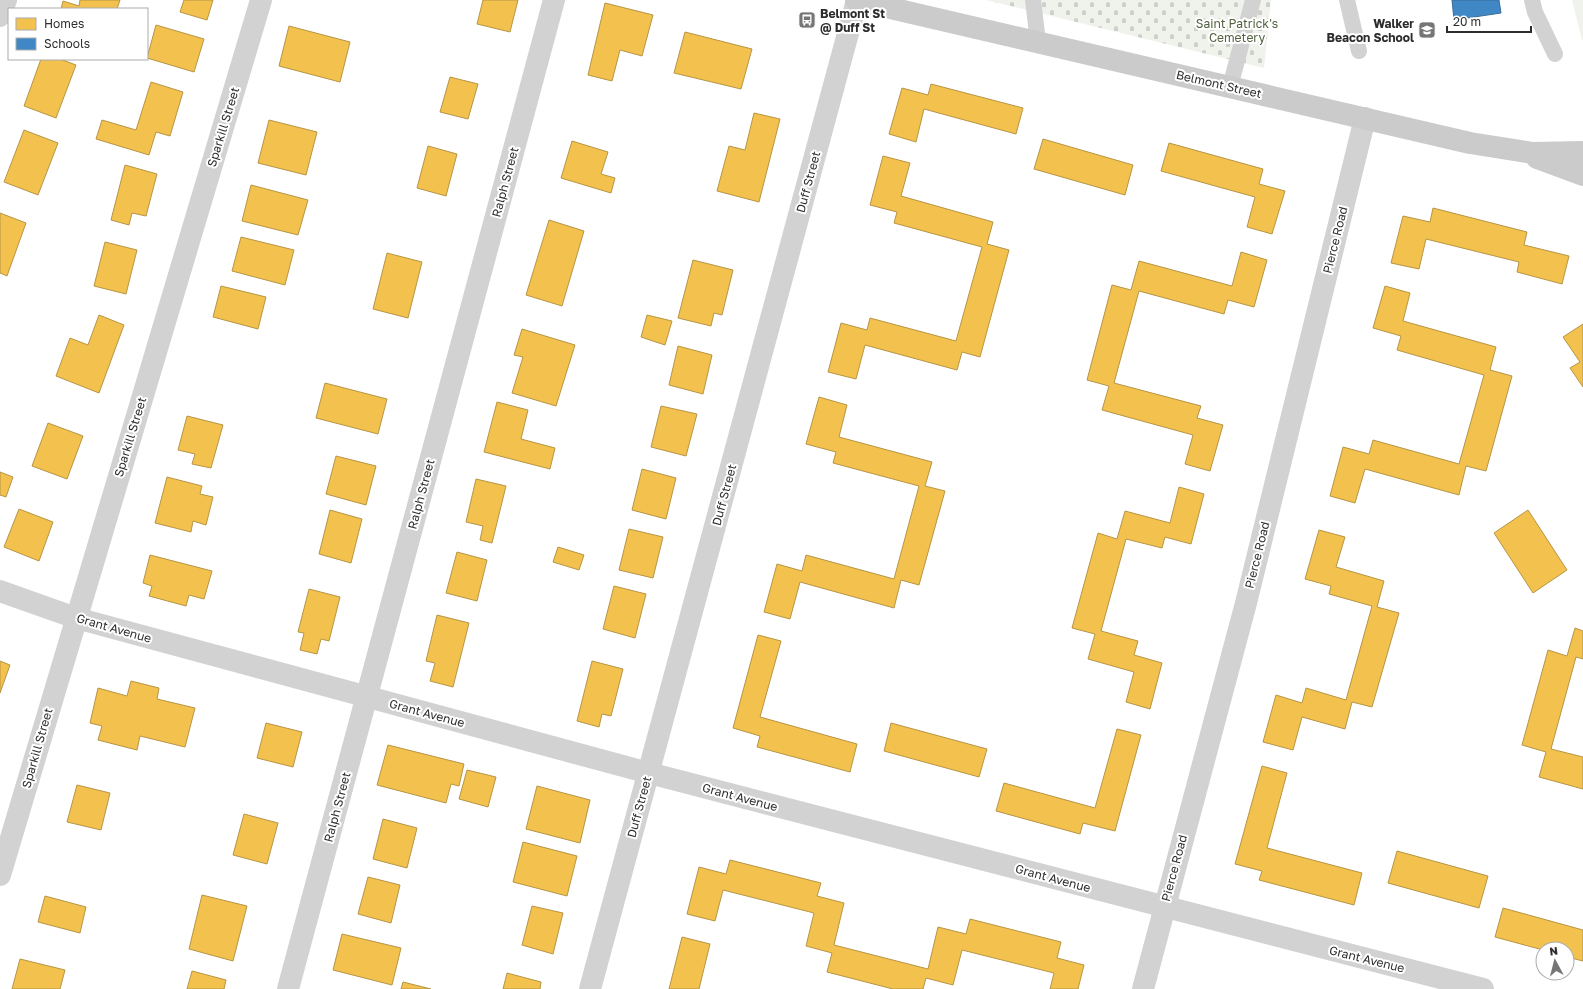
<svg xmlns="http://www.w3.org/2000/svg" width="1583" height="989" font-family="'Golos Text',sans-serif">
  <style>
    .cemetery { fill: url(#cemetery-stones) }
    .pitch { fill: #f0f3ec }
    .homes { fill: #f2c14e; stroke: #b79544 }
    .schools { fill: #3f88c5; stroke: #3a6d97 }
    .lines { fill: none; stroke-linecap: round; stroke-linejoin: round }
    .service { stroke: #d2d2d2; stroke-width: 16 }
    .minor { stroke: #d2d2d2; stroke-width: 22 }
    .secondary { stroke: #cbcbcb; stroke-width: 22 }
    .labels { text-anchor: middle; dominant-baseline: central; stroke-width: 4; stroke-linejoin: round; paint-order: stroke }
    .poi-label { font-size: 12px; font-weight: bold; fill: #2d2d2d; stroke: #fff; text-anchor: start }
    .park-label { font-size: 12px; fill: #536340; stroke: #fff }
    .street-label { font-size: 12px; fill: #2d2d2d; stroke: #fff }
  </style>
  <defs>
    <pattern id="cemetery-stones" width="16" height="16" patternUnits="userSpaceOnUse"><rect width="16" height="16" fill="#f0f3ec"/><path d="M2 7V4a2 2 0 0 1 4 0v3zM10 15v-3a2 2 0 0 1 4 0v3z" fill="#ced1cb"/></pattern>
  </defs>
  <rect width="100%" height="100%" fill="#fff"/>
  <polygon class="cemetery" points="986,0 1271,0 1264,68"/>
  <polygon class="pitch" points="1572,0 1583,0 1583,40 1582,40"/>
  <g class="homes">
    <polygon points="80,0 120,0 117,9 61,9 63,1 79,6"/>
    <polygon points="184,0 213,0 207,20 180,12"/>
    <polygon points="483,0 518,0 510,32 477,24"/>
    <polygon points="605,3 653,15 642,56 620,50 612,81 588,75"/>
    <polygon points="156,25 204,39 194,72 147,58"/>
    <polygon points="289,26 350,42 340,82 279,66"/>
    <polygon points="685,32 752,49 741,89 674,73"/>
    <polygon points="41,59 60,59 76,65 56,118 24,106"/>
    <polygon points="450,77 478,84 468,119 440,112"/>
    <polygon points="151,82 183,92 170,136 156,132 149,155 96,139 102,120 136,130"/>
    <polygon points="931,84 1023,108 1016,134 924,109 916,142 889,134 902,88 928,95"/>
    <polygon points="754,113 780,119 759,202 717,191 729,146 745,150"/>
    <polygon points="269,120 317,132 306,175 258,163"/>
    <polygon points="24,130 58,143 38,195 4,182"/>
    <polygon points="1043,139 1133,165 1125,195 1034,169"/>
    <polygon points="572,141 608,152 601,174 615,178 611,193 561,178"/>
    <polygon points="1169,143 1263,169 1259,184 1285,191 1272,234 1247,227 1255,197 1161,171"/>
    <polygon points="428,146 457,154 446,196 417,188"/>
    <polygon points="883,156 910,163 901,196 993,222 987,244 1009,250 980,357 962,352 957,370 865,345 856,379 828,372 841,323 867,330 870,318 956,341 982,247 894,223 897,212 870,205"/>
    <polygon points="125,165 157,174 146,216 132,213 129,225 111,220"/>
    <polygon points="251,185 308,200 298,235 242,221"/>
    <polygon points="1433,208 1527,232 1524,245 1569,256 1562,284 1517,272 1519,262 1426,239 1419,269 1391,263 1403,216 1430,222"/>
    <polygon points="0,213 26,223 7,276 0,273"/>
    <polygon points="549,220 584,231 562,306 526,295"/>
    <polygon points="241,237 294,250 285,285 232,271"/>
    <polygon points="105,242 137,250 126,294 94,286"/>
    <polygon points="1241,252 1267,260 1254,307 1228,300 1224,314 1139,291 1114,383 1201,406 1197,418 1223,425 1210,471 1185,464 1193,435 1102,410 1109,386 1087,380 1112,285 1131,290 1139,261 1232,286"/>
    <polygon points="387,253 422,262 408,318 373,309"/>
    <polygon points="693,260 733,270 722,315 714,313 711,326 678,318"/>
    <polygon points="221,286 266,297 258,329 213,317"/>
    <polygon points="1385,286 1410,293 1403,321 1496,347 1490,370 1512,376 1486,471 1466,466 1459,495 1365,469 1355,503 1330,496 1343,447 1369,454 1373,440 1459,464 1484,375 1397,350 1401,336 1373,328"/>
    <polygon points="99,315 124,325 99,393 56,376 70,338 88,345"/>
    <polygon points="647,315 672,321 665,345 641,337"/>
    <polygon points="1583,324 1583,387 1570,368 1580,362 1563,337"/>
    <polygon points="522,329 575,345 556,406 512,393 523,357 514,355"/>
    <polygon points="678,346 712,355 703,394 669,385"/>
    <polygon points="325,383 387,399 378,434 316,418"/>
    <polygon points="819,397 847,405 839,437 932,462 925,486 945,491 919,585 901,580 894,608 800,582 790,619 764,612 777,564 802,571 806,555 894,579 919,486 833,463 836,452 806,444"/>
    <polygon points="497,402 528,410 521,439 555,448 550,469 484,452"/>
    <polygon points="661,406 697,414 686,456 651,447"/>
    <polygon points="187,416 223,425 211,468 192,464 195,454 178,450"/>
    <polygon points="48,423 83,436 67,479 32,466"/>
    <polygon points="336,456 376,466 366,505 326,494"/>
    <polygon points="642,469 676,478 666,519 632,510"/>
    <polygon points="0,472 13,477 6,497 0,495"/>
    <polygon points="167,477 202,486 200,494 213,497 206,525 193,521 191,532 155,523"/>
    <polygon points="476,479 506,486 492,543 480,540 483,526 466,522"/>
    <polygon points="1179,487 1204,494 1191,544 1165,537 1162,548 1126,539 1101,631 1138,641 1134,655 1162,663 1150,709 1126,702 1134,672 1088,659 1095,634 1072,628 1098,533 1117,539 1125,511 1170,523"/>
    <polygon points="19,509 53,522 39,561 4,547"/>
    <polygon points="330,510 362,519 351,563 319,554"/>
    <polygon points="1528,510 1567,570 1533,593 1494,533"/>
    <polygon points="629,529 663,537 653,578 619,570"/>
    <polygon points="1319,530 1345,537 1336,567 1384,581 1377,607 1399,613 1372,707 1352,702 1345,729 1302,717 1293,750 1263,742 1276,695 1302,703 1306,688 1346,700 1372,606 1329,594 1331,586 1305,579"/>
    <polygon points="558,547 584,555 579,570 553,562"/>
    <polygon points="457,552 487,560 477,601 446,593"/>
    <polygon points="150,555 212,571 204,599 189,595 186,606 149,596 152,586 143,583"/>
    <polygon points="614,586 646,594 635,638 603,629"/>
    <polygon points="309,589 340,597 329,641 321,639 317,654 300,650 304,633 298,632"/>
    <polygon points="437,615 469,623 453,687 430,681 435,663 426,661"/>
    <polygon points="1575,628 1583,631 1583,659 1576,657 1551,749 1583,757 1583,789 1539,777 1546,752 1522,745 1548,650 1567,656"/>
    <polygon points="758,635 781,641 760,717 857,744 850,772 757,747 760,736 733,728"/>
    <polygon points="0,661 10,665 0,693"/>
    <polygon points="592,661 623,669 611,716 602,714 599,727 577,721"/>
    <polygon points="131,681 159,688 157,699 195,708 185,747 140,736 137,750 98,740 102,726 90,723 98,688 127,696"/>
    <polygon points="266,723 302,732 293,767 257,758"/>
    <polygon points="891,723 987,749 979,777 884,751"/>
    <polygon points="1117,729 1141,735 1115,831 1083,823 1080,834 996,811 1004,783 1095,808"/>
    <polygon points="388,745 464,764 459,786 451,784 446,803 377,785"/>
    <polygon points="1262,766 1287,773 1267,848 1362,873 1354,905 1259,880 1262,871 1235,864"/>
    <polygon points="467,770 496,777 488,807 459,799"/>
    <polygon points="77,785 110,793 101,830 67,822"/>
    <polygon points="537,786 590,800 580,843 526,829"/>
    <polygon points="244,814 278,823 267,864 233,855"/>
    <polygon points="383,819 417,828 407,868 373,859"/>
    <polygon points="523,842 577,856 567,896 513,882"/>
    <polygon points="1397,851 1488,876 1479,908 1388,883"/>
    <polygon points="730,860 821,883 817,896 844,903 834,945 928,969 938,927 966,934 970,919 1061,942 1057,958 1084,965 1078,989 1050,989 1054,973 962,950 953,985 926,978 923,989 893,989 827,972 832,953 806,946 814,913 723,890 715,921 687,914 699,867 726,874"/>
    <polygon points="368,877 400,885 391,923 358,914"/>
    <polygon points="202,895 247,906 233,961 189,949"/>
    <polygon points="45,896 86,907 80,933 38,922"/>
    <polygon points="532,906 563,913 553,954 522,945"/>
    <polygon points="1503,908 1583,930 1583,961 1567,957 1567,949 1543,950 1495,937"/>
    <polygon points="342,934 401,948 392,985 333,970"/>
    <polygon points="682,937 710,944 699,989 669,989"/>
    <polygon points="20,959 65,970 60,989 12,989"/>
    <polygon points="192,971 226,980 224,989 187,989"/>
    <polygon points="507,973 541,982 540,989 503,989"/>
    <polygon points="403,982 431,989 401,989"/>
  </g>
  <polygon class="schools" points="1452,0 1499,0 1501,13 1454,20"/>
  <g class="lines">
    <g class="service">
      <polyline points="1033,0 1038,42"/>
      <polyline points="1347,0 1359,51"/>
      <polyline points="1532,0 1535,12 1555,54"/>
      <polyline points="1230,87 1253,0"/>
    </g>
    <g class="minor">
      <polyline points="0,16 6,0"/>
      <polyline points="0,591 76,618 649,773 1483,989"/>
      <polyline points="0,875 261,0"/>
      <polyline points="288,989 554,0"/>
      <polyline points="590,989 857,0"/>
      <polyline points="1143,989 1246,603 1365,118"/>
    </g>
    <g class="secondary">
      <polyline points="856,0 1470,143 1533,153 1583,152"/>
      <polyline points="1537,158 1583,175"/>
    </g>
  </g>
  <defs>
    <g id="bus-square" transform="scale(0.9)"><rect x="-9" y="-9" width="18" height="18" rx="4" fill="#767676" stroke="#fff"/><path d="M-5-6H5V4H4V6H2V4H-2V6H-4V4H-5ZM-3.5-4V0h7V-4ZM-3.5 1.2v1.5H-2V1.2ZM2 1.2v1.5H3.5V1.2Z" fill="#fff"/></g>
    <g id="school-square" transform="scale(0.9)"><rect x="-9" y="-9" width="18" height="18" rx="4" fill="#767676" stroke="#fff"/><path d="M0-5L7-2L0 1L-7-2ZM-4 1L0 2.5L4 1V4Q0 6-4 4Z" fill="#fff"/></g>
  </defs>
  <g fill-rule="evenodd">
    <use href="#bus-square" x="807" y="20"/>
    <use href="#school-square" x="1427" y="30"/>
  </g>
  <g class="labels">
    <g class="poi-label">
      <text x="820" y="13">Belmont St<tspan x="820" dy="14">@ Duff St</tspan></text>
      <text x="1414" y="23" text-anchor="end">Walker<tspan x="1414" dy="14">Beacon School</tspan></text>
    </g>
    <g class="park-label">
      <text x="1237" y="23">Saint Patrick's<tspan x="1237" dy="14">Cemetery</tspan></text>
    </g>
    <g class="street-label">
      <text transform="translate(1219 84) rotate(13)">Belmont Street</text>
      <text transform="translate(223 127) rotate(-73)">Sparkill Street</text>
      <text transform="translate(505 182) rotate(-75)">Ralph Street</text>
      <text transform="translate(808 182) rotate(-75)">Duff Street</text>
      <text transform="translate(1335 240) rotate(-76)">Pierce Road</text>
      <text transform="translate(130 437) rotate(-73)">Sparkill Street</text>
      <text transform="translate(421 494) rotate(-75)">Ralph Street</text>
      <text transform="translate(724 495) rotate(-75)">Duff Street</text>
      <text transform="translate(1257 555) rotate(-76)">Pierce Road</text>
      <text transform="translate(114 628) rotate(16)">Grant Avenue</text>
      <text transform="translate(427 713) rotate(15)">Grant Avenue</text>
      <text transform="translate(37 748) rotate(-74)">Sparkill Street</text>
      <text transform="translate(740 797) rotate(15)">Grant Avenue</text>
      <text transform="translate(337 807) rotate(-75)">Ralph Street</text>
      <text transform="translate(639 807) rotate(-75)">Duff Street</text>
      <text transform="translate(1174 868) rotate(-75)">Pierce Road</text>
      <text transform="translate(1053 878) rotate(15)">Grant Avenue</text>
      <text transform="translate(1367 959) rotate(14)">Grant Avenue</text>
    </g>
  </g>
  <rect x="8" y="8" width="140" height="52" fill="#ffffff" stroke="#ababab"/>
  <rect x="16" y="18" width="20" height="12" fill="#f2c14e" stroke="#ababab"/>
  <text x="44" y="28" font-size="12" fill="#2d2d2d">Homes</text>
  <rect x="16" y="38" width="20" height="12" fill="#3f88c5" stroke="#ababab"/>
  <text x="44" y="48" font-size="12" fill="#2d2d2d">Schools</text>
  <g transform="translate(1555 961) rotate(353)"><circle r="19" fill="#ffffff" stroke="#ababab"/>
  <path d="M0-3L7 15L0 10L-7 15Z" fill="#767676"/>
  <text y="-6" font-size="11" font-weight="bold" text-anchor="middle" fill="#2d2d2d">N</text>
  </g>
  <path d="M1447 26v6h84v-6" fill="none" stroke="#2d2d2d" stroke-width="2"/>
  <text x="1453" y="26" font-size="12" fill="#2d2d2d" stroke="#ffffff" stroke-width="3" paint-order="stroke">20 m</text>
</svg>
